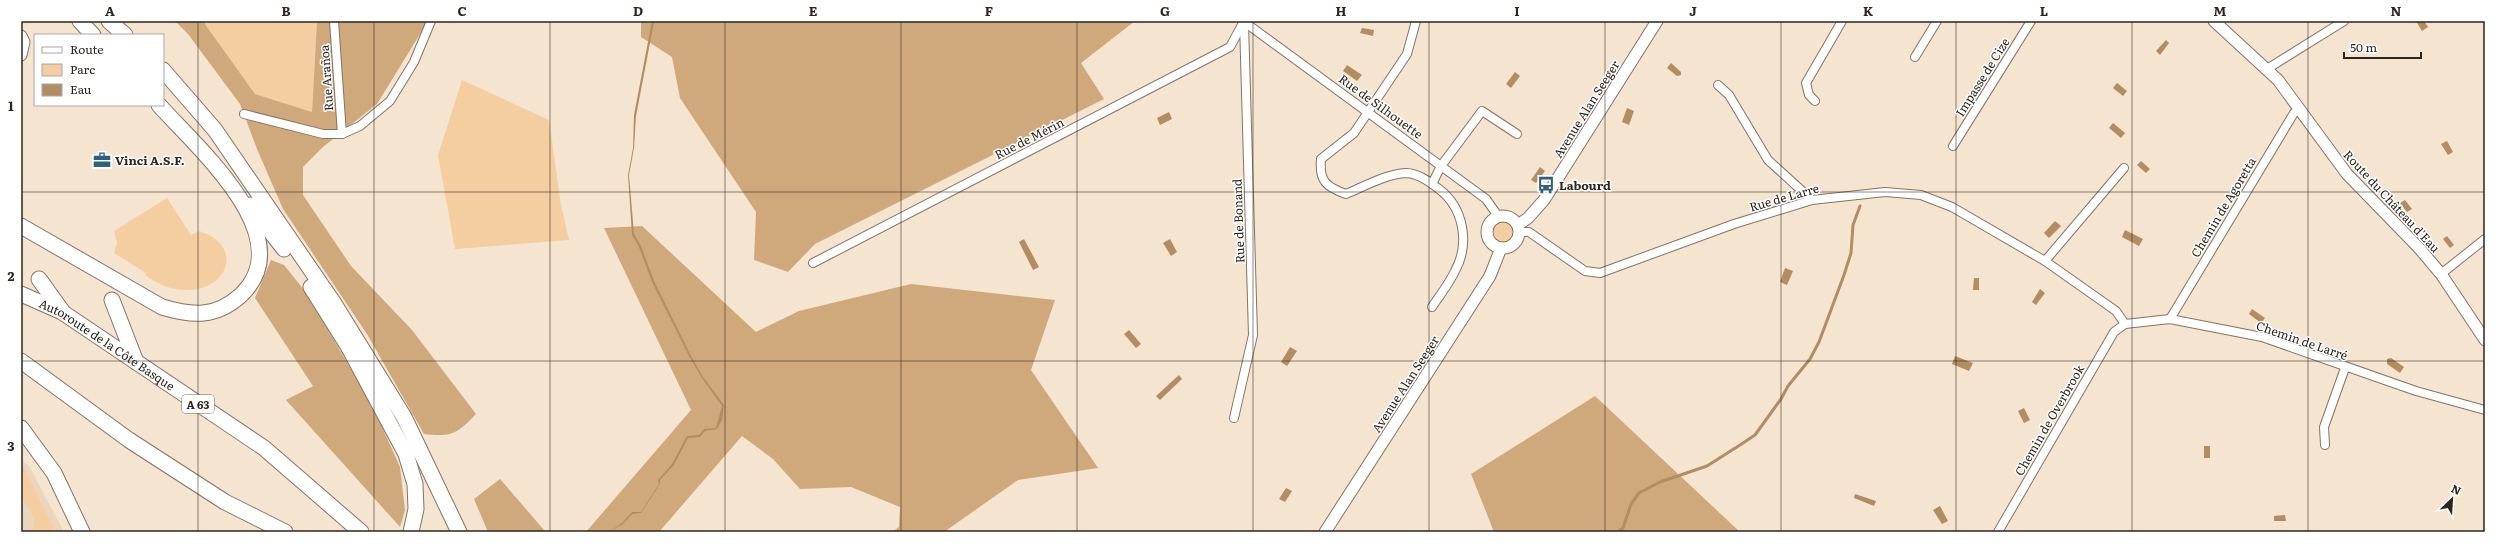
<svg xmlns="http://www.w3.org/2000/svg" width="2506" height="553" font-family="Literata,serif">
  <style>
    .built { fill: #ebd5bd }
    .green { fill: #f4cda1 }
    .forest { fill: #cfa97c }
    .water { fill: #b28d62 }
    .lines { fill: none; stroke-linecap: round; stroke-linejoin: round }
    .stream { stroke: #b28d62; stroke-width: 3 }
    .street-casing { stroke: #847463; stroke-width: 10 }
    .secondary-casing { stroke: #847463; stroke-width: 13 }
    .highway-casing { stroke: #847463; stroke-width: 17 }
    .street { stroke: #fff; stroke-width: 8 }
    .secondary { stroke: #fff; stroke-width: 11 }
    .highway { stroke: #fff; stroke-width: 15 }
    .grid { fill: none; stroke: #2c251e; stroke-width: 1; stroke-opacity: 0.55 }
    .labels { text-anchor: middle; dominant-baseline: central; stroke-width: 3; stroke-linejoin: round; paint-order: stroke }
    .shield { fill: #fff; stroke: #6b6662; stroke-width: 1 }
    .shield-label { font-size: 11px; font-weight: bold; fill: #2c251e }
    .street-label { font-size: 12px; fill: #2c251e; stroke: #fff }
    .poi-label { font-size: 12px; font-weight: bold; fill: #2c251e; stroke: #fff; text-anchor: start }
    .neatline { fill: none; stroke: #2c251e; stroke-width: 1.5 }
    .grid-label { font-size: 13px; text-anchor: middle; font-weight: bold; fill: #2c251e }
  </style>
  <rect width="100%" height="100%" fill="#f5e4d0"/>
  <polygon class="built" points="21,459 29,466 64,532 21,532"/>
  <g class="green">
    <polygon points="205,21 317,21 312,112 255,94 205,24"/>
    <polygon points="462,80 549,120 561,205 569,240 455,249 438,155"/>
    <path d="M167,198L191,235L199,231C249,247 225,298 175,289C164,287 154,281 145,275L146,273L114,253L117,242L114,231Z"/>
    <circle cx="1503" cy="232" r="12"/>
    <path d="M21,465L25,470L56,532L32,530C39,515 27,510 22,497C18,489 21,474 21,465Z"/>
  </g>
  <g class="forest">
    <path d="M175,21H205V24L255,94L312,112L317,21H428L377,104L323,147L303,167V195L351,266L412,330L476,414C457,434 452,437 424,434L367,334L283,209L257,149L240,104L188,34Z"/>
    <polygon points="641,21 1135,21 1081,63 1104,99 815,244 788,272 754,260 756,212 680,98 672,57 641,37"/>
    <polygon points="642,226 756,332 799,311 911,284 1055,300 1031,370 1098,468 1018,480 944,532 892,532 899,527 900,507 851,487 800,489 773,459 742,436 659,532 586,532 691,410 604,228"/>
    <polygon points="271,260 284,265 308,295 374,409 400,467 405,510 400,527 286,400 313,386 255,298"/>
    <polygon points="1595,396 1740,532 1494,532 1471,474"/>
    <polygon points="500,479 544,530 546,532 488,532 474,499"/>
  </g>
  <g class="water">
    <polygon points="652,21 654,22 636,116 634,148 629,175 634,234 641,246 654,281 691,356 703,377 724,405 722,420 717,429 705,431 700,437 688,438 674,465 660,480 660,484 641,513 632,514 623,524 609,532 622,523 632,512 641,512 659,484 658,480 672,464 687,436 699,435 704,429 716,428 722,406 702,378 689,356 652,282 639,247 632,235 628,175 633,148 634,115"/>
    <polygon points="2416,21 2424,21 2428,27 2422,31"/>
    <polygon points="1362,28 1374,30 1373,36 1360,33"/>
    <polygon points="2166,40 2169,43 2160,55 2156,51"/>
    <polygon points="1671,63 1681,72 1681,75 1677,76 1667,68"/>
    <polygon points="1347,65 1362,75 1357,81 1343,71"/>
    <polygon points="1515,72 1520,76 1511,88 1506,84"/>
    <polygon points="2117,83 2127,91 2123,96 2113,88"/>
    <polygon points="1627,108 1634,111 1629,125 1622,122"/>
    <polygon points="1169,112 1172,119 1160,125 1157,118"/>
    <polygon points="2113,123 2125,133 2121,138 2109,128"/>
    <polygon points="2447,141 2453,152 2448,155 2441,144"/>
    <polygon points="2141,161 2150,169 2146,173 2137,165"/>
    <polygon points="1540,167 1545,171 1536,183 1531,180"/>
    <polygon points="2405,200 2412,209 2407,212 2400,203"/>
    <polygon points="2055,221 2061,226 2049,238 2044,233"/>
    <polygon points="2125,230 2143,239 2139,246 2122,237"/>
    <polygon points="2447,236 2454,245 2450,248 2443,239"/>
    <polygon points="1024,239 1039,267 1033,270 1019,242"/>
    <polygon points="1170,239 1177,252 1171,256 1163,243"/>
    <polygon points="1785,268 1793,271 1787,285 1780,282"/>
    <polygon points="1974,278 1979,278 1979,290 1973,290"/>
    <polygon points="2040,289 2045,293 2036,305 2032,302"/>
    <polygon points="2252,309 2265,318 2261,323 2249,314"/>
    <polygon points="1129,330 1141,344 1136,348 1124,334"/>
    <polygon points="1290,347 1297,351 1287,366 1281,362"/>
    <polygon points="1955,356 1973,363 1969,371 1952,364"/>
    <polygon points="2391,358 2404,367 2400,373 2387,364 2387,359"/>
    <polygon points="1179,375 1182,379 1160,400 1156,396"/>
    <polygon points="2024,408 2030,420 2024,423 2018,411"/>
    <rect x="2204" y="446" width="6" height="12"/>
    <polygon points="1286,488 1292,491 1285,502 1279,499"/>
    <polygon points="1855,494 1876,501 1874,506 1854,498"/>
    <polygon points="1940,506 1948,521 1942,524 1933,510"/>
    <polygon points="2285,515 2286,521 2274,521 2274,516"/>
  </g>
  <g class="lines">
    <polyline class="stream" points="1618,532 1623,528 1631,504 1639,493 1660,482 1707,466 1740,445 1755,435 1781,399 1788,386 1810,359 1819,342 1844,275 1851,253 1853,225 1860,206"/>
    <g class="street-casing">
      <g id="street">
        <polyline points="334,21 342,134"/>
        <polyline points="1243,21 1486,199 1498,216"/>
        <path d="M1416,21L1407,54L1354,133L1321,159C1319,181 1326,187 1346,194C1365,186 1386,174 1406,173C1418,173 1430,182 1439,189C1464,208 1470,244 1455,271C1449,284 1440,295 1432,307"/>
        <polyline points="1915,57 1937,21"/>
        <polyline points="2267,69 2344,21"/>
        <polyline points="1718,85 1729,95 1768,160 1812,200"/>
        <polyline points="1815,101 1809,95 1806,83 1842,21"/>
        <polyline points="244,114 323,134 342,134 360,126 390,101 414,62 431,21"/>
        <polyline points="1953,146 2031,21"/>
        <polyline points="1432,184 1441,166 1482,111 1517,134"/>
        <polyline points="1520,232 1529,232 1585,271 1600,273 1734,224 1812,200 1885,192 1921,195 1952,207 2045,261 2116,311 2125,324 2170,319 2262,337 2416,391 2485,410"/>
        <polyline points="2045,261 2124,168"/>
        <polyline points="813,263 1230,47 1244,21"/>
        <polyline points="2441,274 2485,239"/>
        <polyline points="2170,319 2294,113 2299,109"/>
        <polyline points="1234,418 1253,335 1244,23"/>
        <polyline points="2325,445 2324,427 2345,368"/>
        <polyline points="1998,532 2114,332 2125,324"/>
      </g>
    </g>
    <g class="secondary-casing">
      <g id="secondary">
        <polyline points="2214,21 2278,80 2347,174 2419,248 2441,274 2485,340"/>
        <polyline points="21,36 24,42 21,55"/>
        <circle cx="1503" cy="232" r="16"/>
        <polyline points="1518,225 1528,218 1544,200 1657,21"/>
        <polyline points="1325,532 1490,276 1501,248"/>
      </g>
    </g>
    <g class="highway-casing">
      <g id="highway">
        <polyline points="80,21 93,35"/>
        <polyline points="109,21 125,35"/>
        <polyline points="163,70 215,130 333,302 404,417 459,532"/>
        <polyline points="250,205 284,249"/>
        <path d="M21,226L162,307C192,316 216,318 241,295C302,237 196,147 159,105"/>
        <polyline points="39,279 62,311"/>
        <polyline points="311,287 348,346 406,454 415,484 416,509 411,532"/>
        <path id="s1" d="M21,294L62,312L264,448L361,532"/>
        <polyline points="112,300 136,362"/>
        <polyline points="21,361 129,440 225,502 285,532"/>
        <polyline points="21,428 54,473 82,532"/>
      </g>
    </g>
    <use href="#street" class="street"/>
    <use href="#secondary" class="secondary"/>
    <use href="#highway" class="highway"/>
  </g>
  <path class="grid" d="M198,21V532M374,21V532M550,21V532M725,21V532M901,21V532M1077,21V532M1253,21V532M1429,21V532M1605,21V532M1781,21V532M1956,21V532M2132,21V532M2308,21V532M21,192H2485M21,361H2485"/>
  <defs>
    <g id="office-bare" transform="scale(1.38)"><path d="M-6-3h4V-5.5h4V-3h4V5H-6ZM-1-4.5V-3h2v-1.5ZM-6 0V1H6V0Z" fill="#2d607d" stroke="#fff" stroke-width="2.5" paint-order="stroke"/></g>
    <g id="bus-bare" transform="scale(1.38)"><path d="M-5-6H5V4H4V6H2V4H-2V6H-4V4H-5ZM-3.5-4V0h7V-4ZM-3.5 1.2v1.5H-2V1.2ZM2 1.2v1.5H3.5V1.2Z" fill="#2d607d" stroke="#fff" stroke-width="2.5" paint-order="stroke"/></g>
  </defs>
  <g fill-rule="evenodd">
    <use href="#office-bare" x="102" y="160"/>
    <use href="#bus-bare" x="1546" y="185"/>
  </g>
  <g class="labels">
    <rect class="shield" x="182" y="395" width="32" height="18" rx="3"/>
    <g class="shield-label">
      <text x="198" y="404">A 63</text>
    </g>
    <g class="street-label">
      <text transform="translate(1982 77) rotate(-58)">Impasse de Cize</text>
      <text transform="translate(326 78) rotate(-94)">Rue Arañoa</text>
      <text transform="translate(1381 106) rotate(36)">Rue de Silhouette</text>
      <text transform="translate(1586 109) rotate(-58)">Avenue Alan Seeger</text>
      <text transform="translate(1029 138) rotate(-27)">Rue de Mérin</text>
      <text transform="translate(1784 197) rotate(-16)">Rue de Larre</text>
      <text transform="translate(2392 201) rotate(47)">Route du Château d'Eau</text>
      <text transform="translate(2223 207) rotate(-59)">Chemin de Agoretta</text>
      <text transform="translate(1238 221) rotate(-92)">Rue de Bonand</text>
      <text transform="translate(2302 340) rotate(19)">Chemin de Larré</text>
      <text stroke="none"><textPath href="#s1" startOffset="100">Autoroute de la Côte Basque</textPath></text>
      <text transform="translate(1405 384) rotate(-57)">Avenue Alan Seeger</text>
      <text transform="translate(2049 420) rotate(-60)">Chemin de Overbrook</text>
    </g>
    <g class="poi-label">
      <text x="115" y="160">Vinci A.S.F.</text>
      <text x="1559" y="185">Labourd</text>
    </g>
  </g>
  <rect width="2506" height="553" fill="none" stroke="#ffffff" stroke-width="44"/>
  <rect x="34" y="34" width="130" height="72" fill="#ffffff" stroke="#aba8a5"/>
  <rect x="42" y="47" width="20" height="6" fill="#ffffff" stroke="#aba8a5"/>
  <text x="70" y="54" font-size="12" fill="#2c251e">Route</text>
  <rect x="42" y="64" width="20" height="12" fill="#f4cda1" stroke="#aba8a5"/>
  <text x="70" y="74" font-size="12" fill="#2c251e">Parc</text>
  <rect x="42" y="84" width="20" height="12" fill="#b28d62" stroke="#aba8a5"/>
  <text x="70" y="94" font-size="12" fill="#2c251e">Eau</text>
  <g transform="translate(2452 499) rotate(25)" stroke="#ffffff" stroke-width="3" paint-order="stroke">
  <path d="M0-3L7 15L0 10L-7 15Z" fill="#2c251e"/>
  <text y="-6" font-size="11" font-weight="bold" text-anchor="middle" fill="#2c251e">N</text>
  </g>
  <path d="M2344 52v6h77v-6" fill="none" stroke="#2c251e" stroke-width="2"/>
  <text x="2350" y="52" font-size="12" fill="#2c251e" stroke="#ffffff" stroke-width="3" paint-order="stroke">50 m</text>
  <rect x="22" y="22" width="2462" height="509" class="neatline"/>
  <g class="grid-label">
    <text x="110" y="16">A</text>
    <text x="286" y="16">B</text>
    <text x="462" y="16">C</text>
    <text x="638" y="16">D</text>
    <text x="813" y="16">E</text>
    <text x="989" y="16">F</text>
    <text x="1165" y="16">G</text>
    <text x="1341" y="16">H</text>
    <text x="1517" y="16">I</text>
    <text x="1693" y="16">J</text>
    <text x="1868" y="16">K</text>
    <text x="2044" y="16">L</text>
    <text x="2220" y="16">M</text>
    <text x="2396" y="16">N</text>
    <text x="11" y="111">1</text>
    <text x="11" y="281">2</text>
    <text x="11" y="451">3</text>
  </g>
</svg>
